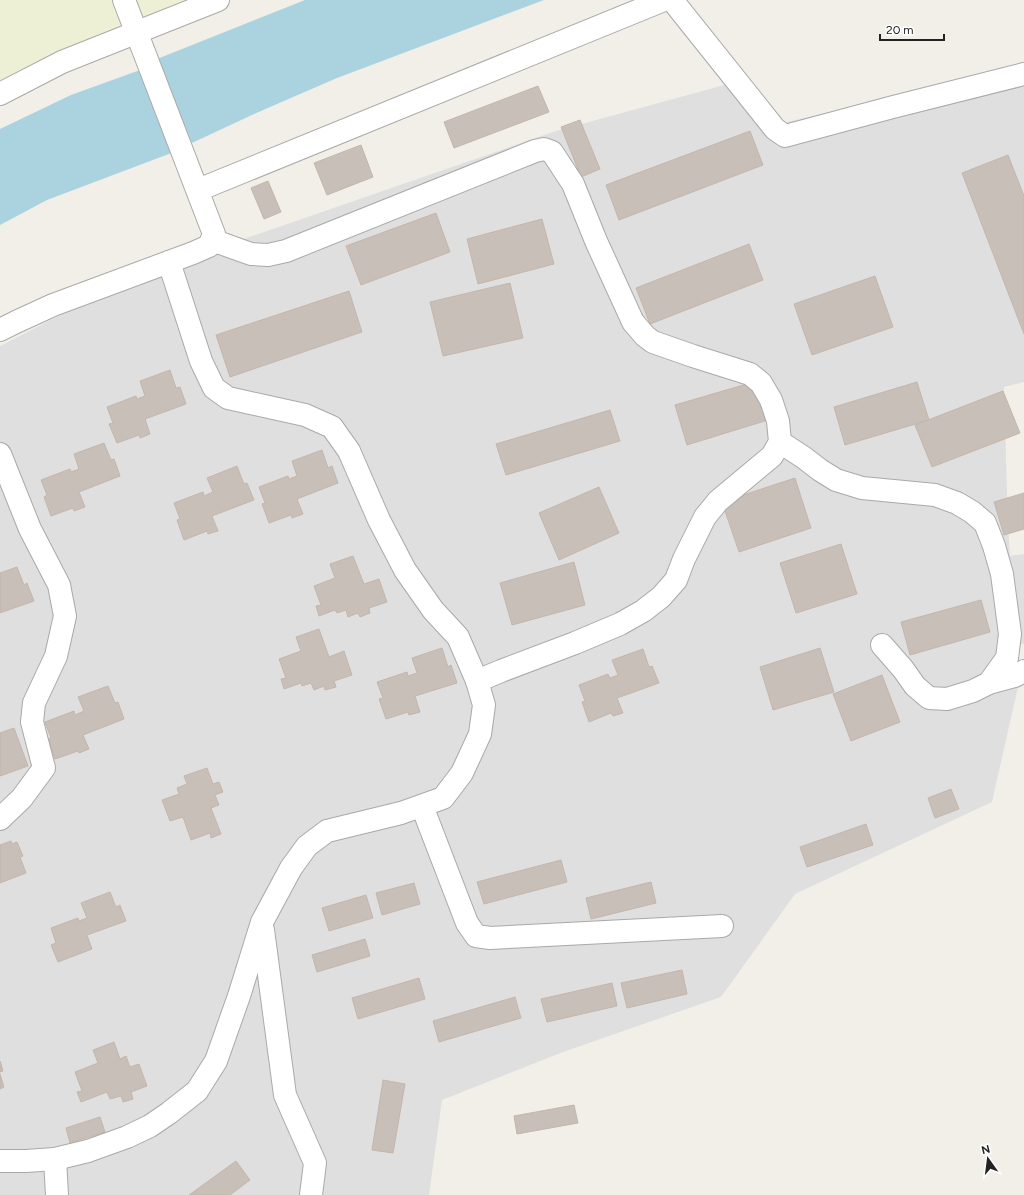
<svg xmlns="http://www.w3.org/2000/svg" width="1024" height="1195" font-family="Figtree,sans-serif">
  <style>
    .residential { fill: #e0dfdf }
    .farmland { fill: #eef0d5 }
    .water { fill: #aad3df }
    .building { fill: #c7bfb8; stroke: #c4b6ab }
    .lines { fill: none; stroke-linecap: round; stroke-linejoin: round }
    .street-casing { stroke: #a9a9a9; stroke-width: 24 }
    .street { stroke: #fff; stroke-width: 22 }
  </style>
  <rect width="100%" height="100%" fill="#f2efe9"/>
  <polygon class="residential" points="1024,68 1024,382 1004,387 1008,526 1010,556 1024,554 1024,644 1017,644 1020,678 992,802 795,894 721,997 563,1052 442,1100 429,1195 0,1195 0,346 137,276 556,131 750,78 765,127"/>
  <polygon class="farmland" points="0,0 200,0 0,88"/>
  <g class="water">
    <polygon points="305,0 544,0 337,78 254,114 192,143 157,59"/>
    <polygon points="140,70 174,152 47,200 0,225 0,129 71,95"/>
  </g>
  <g class="building">
    <polygon points="538,86 549,112 454,148 444,122"/>
    <polygon points="580,120 600,169 581,177 561,127"/>
    <polygon points="750,131 763,165 619,220 606,185"/>
    <polygon points="361,145 373,177 327,195 314,163"/>
    <polygon points="1008,155 1024,196 1024,334 962,173"/>
    <polygon points="268,181 281,212 264,219 251,188"/>
    <polygon points="436,213 450,252 361,285 346,246"/>
    <polygon points="542,219 554,264 478,284 467,239"/>
    <polygon points="749,244 763,280 650,324 636,288"/>
    <polygon points="875,276 893,327 812,355 794,304"/>
    <polygon points="510,283 523,338 443,356 430,302"/>
    <polygon points="349,291 362,332 230,377 216,335"/>
    <polygon points="170,370 176,388 180,387 186,404 145,419 150,434 140,438 139,435 117,443 109,424 113,423 107,407 136,396 137,399 145,396 140,381"/>
    <polygon points="757,381 768,420 687,445 675,405"/>
    <polygon points="917,382 929,420 845,445 834,407"/>
    <polygon points="1003,391 1020,433 932,467 915,425"/>
    <polygon points="610,410 620,441 506,475 496,444"/>
    <polygon points="104,443 111,460 114,459 120,476 79,492 85,507 74,511 73,508 51,516 44,497 47,495 41,480 70,469 71,472 79,469 74,454"/>
    <polygon points="322,450 328,468 332,466 338,483 297,499 303,514 292,518 291,515 269,523 262,504 265,503 259,487 288,476 289,479 297,476 292,461"/>
    <polygon points="237,466 244,484 247,483 254,500 212,516 218,531 208,534 207,531 184,540 177,520 180,519 174,503 203,492 204,496 213,492 207,478"/>
    <polygon points="795,478 811,528 739,552 722,502"/>
    <polygon points="599,487 619,533 559,560 539,513"/>
    <polygon points="1024,493 1024,529 1004,535 994,502"/>
    <polygon points="841,544 857,594 796,613 780,563"/>
    <polygon points="353,556 364,584 379,579 387,602 369,608 370,613 360,617 358,613 348,617 346,610 337,613 335,610 319,616 316,606 321,605 314,586 335,578 330,564"/>
    <polygon points="574,562 585,605 512,625 500,583"/>
    <polygon points="17,567 24,585 27,583 34,601 0,613 0,573"/>
    <polygon points="981,600 990,632 910,655 901,622"/>
    <polygon points="319,629 329,657 344,651 352,675 334,681 336,687 325,690 324,686 314,690 311,683 302,686 301,683 284,689 281,679 286,678 279,659 301,651 296,637"/>
    <polygon points="442,648 448,667 451,665 457,683 415,696 420,712 409,715 408,712 386,719 379,699 383,698 377,682 407,672 408,676 417,673 412,658"/>
    <polygon points="820,648 834,692 773,710 760,667"/>
    <polygon points="643,649 649,667 652,666 659,683 617,698 623,713 613,716 611,713 589,722 582,702 585,701 579,685 608,674 610,678 618,675 612,660"/>
    <polygon points="882,675 900,722 851,741 833,694"/>
    <polygon points="108,686 115,703 118,702 124,719 83,735 89,749 79,753 78,751 55,759 48,739 51,738 45,722 74,711 75,715 84,711 78,697"/>
    <polygon points="14,728 28,766 0,776 0,733"/>
    <polygon points="207,768 213,784 219,782 223,792 215,795 219,805 211,808 221,834 211,838 210,833 191,840 183,817 170,821 162,800 179,794 177,788 187,784 184,776"/>
    <polygon points="951,789 959,809 935,818 928,798"/>
    <polygon points="866,824 873,845 807,867 800,847"/>
    <polygon points="11,841 12,844 17,842 23,856 20,857 26,873 0,883 0,845"/>
    <polygon points="561,860 567,882 484,904 477,882"/>
    <polygon points="651,882 656,903 591,919 586,898"/>
    <polygon points="414,883 420,904 382,915 376,893"/>
    <polygon points="110,892 116,907 120,905 126,921 87,935 92,949 58,962 51,945 56,943 51,928 78,918 79,921 87,918 81,903"/>
    <polygon points="366,895 373,918 329,931 322,908"/>
    <polygon points="365,939 370,956 317,972 312,955"/>
    <polygon points="682,970 687,994 627,1008 621,983"/>
    <polygon points="419,978 425,999 358,1019 352,998"/>
    <polygon points="612,983 617,1006 547,1022 541,999"/>
    <polygon points="515,997 521,1018 439,1042 433,1021"/>
    <polygon points="114,1042 120,1059 126,1056 130,1067 139,1064 147,1086 131,1092 133,1099 123,1102 121,1096 110,1099 107,1092 81,1102 77,1092 82,1091 75,1072 98,1063 93,1050"/>
    <polygon points="0,1061 3,1071 0,1072"/>
    <polygon points="0,1074 4,1087 0,1089"/>
    <polygon points="383,1080 405,1084 393,1153 372,1150"/>
    <polygon points="574,1105 578,1123 517,1134 514,1116"/>
    <polygon points="100,1117 105,1132 70,1143 66,1128"/>
    <polygon points="236,1161 250,1180 230,1195 189,1195"/>
  </g>
  <g class="lines">
    <g class="street-casing">
      <g id="street">
        <polyline points="672,0 775,129 785,136 893,107 1024,74"/>
        <polyline points="0,94 62,62 218,0"/>
        <polyline points="198,190 664,0"/>
        <polyline points="212,240 251,254 268,255 286,251 535,151 544,149 552,152 573,184 596,241 633,322 645,336 653,342 693,356 750,374 761,383 771,400 778,421 780,442 772,456 718,501 705,517 684,559 676,580 661,597 643,611 620,624 575,643 501,671 477,681"/>
        <polyline points="0,330 16,322 53,305 193,253 209,246 214,234 124,0"/>
        <polyline points="780,442 803,457 820,470 836,480 862,488 935,495 957,503 972,512 985,523 994,546 1002,574 1010,634 1007,658 989,683 973,691 947,699 929,698 915,686 903,669 882,645"/>
        <polyline points="0,454 30,529 59,585 65,616 56,656 34,703 32,722 44,768 22,798 0,819"/>
        <polyline points="989,683 1015,676 1024,671"/>
        <polyline points="422,806 467,923 476,936 490,938 722,926"/>
        <polyline points="263,930 285,1095 315,1163 311,1195"/>
        <polyline points="55,1159 57,1195"/>
        <polyline points="0,1161 26,1161 55,1159 88,1151 127,1137 150,1126 169,1113 197,1091 216,1061 239,996 262,922 291,868 307,846 327,831 401,813 443,798 462,773 480,734 484,705 477,681 458,637 433,610 405,570 379,520 349,451 332,427 305,415 228,398 214,388 201,361 169,262"/>
      </g>
    </g>
    <use href="#street" class="street"/>
  </g>
  <g transform="translate(988 1159) rotate(346)" stroke="#ffffff" stroke-width="3" paint-order="stroke">
  <path d="M0-3L7 15L0 10L-7 15Z" fill="#222222"/>
  <text y="-6" font-size="11" font-weight="bold" text-anchor="middle" fill="#222222">N</text>
  </g>
  <path d="M880 34v6h64v-6" fill="none" stroke="#222222" stroke-width="2"/>
  <text x="886" y="34" font-size="12" fill="#222222" stroke="#ffffff" stroke-width="3" paint-order="stroke">20 m</text>
</svg>
